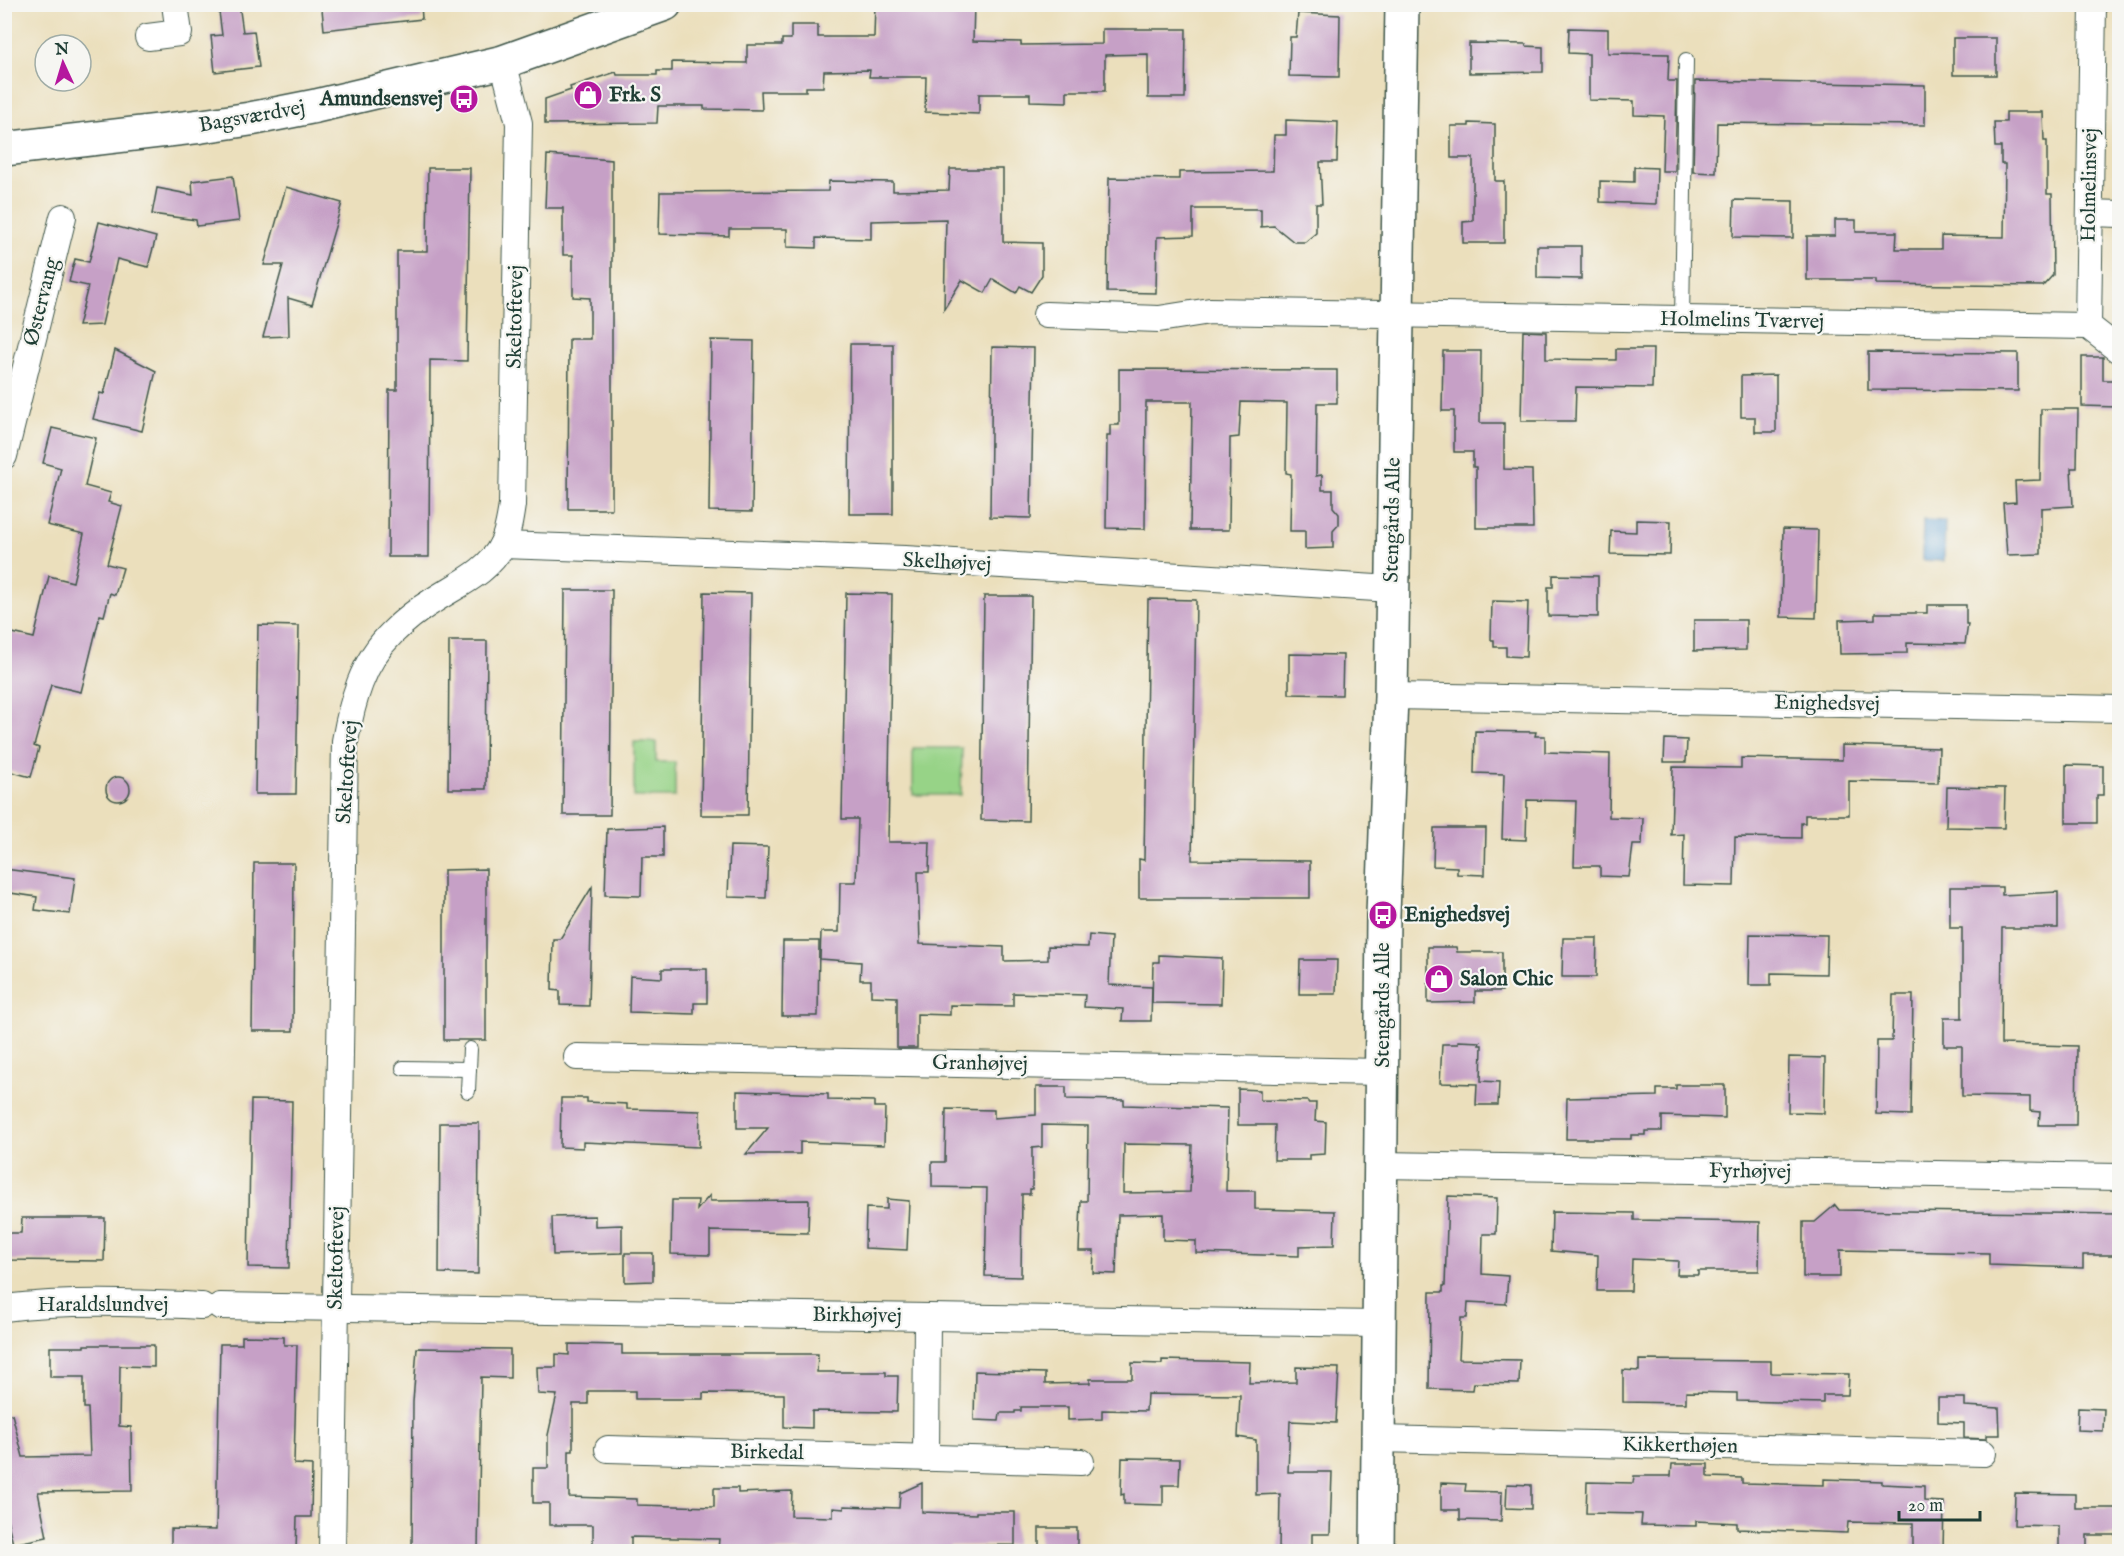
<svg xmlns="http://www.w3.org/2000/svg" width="2124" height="1556" font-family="'IM FELL English',serif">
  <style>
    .green { fill: #97d387; stroke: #5b885e; stroke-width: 1.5 }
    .water { fill: #5f9fd1; stroke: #3f6e82; stroke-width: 1.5 }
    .building { fill: #c6a0c6; fill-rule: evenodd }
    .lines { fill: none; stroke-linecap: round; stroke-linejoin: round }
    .lane-casing { stroke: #3e5548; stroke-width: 16 }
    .street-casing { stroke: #3e5548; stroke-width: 28 }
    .secondary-casing { stroke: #3e5548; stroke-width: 36 }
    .primary-casing { stroke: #3e5548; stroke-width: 36 }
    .lane { stroke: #fff; stroke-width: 14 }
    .street { stroke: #fff; stroke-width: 26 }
    .secondary { stroke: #fff; stroke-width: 33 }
    .primary { stroke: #fff; stroke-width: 33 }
    .labels { text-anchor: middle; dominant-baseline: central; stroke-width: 4.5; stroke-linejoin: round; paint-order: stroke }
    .poi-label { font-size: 21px; font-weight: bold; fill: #1f3d34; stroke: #f6f6f2; text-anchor: start }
    .street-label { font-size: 21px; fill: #1f3d34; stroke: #f6f6f2 }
  </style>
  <rect width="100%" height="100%" fill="#f6f6f2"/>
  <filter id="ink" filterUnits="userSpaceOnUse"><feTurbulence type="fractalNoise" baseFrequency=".0167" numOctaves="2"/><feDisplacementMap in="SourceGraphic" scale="12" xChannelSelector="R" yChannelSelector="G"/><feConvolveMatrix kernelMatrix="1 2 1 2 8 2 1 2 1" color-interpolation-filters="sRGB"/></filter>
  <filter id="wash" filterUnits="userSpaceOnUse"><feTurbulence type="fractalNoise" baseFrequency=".008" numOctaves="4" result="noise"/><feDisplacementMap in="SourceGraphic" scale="24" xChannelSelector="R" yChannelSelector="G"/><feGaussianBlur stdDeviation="1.35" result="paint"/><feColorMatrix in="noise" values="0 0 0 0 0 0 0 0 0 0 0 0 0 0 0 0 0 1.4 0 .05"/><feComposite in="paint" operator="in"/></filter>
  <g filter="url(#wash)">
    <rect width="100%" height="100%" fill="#ebdfbc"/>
    <g class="green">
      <polygon points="634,742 656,742 656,762 675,762 675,797 634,797"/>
      <polygon points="913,748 962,748 961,795 913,795"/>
    </g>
    <polygon class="water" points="1923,520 1945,521 1944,561 1922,560"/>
    <g id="blocks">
      <g class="building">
        <polygon points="218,4 239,4 243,32 254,31 259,67 215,72 211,36 222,35"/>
        <polygon points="350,4 421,4 422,19 324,30 322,9 350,6"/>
        <polygon points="875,4 974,4 973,41 1021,42 1021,45 1102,44 1102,29 1186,29 1185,98 1148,98 1148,54 1105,55 1105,91 1067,91 1067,102 1030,101 1030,94 979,94 979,114 925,112 926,77 869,77 870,70 824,71 823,87 806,87 806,91 761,91 762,110 704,109 704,106 658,106 657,123 545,124 545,99 571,90 570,87 616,72 617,75 657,75 657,71 672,71 672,62 747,63 747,45 782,45 782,39 791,39 791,25 818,25 818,37 874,37"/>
        <polygon points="1298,13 1340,15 1339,77 1289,76 1290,37 1296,37"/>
        <polygon points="1569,28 1608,29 1608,53 1669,54 1668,81 1677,81 1675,171 1662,171 1664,116 1634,115 1634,101 1589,100 1589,54 1568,53"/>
        <rect x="1953" y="38" width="43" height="37"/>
        <polygon points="1469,43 1526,44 1526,46 1543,47 1543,72 1469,73"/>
        <polygon points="1695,81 1925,85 1925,125 1717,123 1716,173 1693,172"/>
        <polygon points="2006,112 2043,112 2044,141 2047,141 2047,194 2052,194 2053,275 2043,286 1876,284 1876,280 1807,280 1807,236 1835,236 1835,220 1856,220 1856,232 1897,232 1896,249 1941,249 1941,236 2004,237 2005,164 2001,164 2001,147 1995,147 1994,122 2006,122"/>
        <polygon points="1286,120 1338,122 1337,162 1320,162 1322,204 1316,204 1316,233 1305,242 1294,242 1274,226 1261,227 1261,209 1193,209 1193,236 1157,237 1156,293 1107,292 1109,178 1179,179 1179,172 1273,171 1274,135 1286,135"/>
        <polygon points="1469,123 1495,124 1495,181 1504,181 1504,243 1463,243 1463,222 1473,221 1473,158 1451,158 1451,126 1469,126"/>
        <polygon points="547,155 612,160 612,509 568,509 569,339 590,339 590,298 573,297 573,255 563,255 563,208 545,208"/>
        <polygon points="1634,167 1657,168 1656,204 1600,202 1600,181 1634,182"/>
        <polygon points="428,168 470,168 467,361 430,360 429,557 388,557 389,390 397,390 397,251 427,251"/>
        <polygon points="950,169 1003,169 1003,242 1042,243 1042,275 1031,292 1020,286 1016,293 993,279 985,293 962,280 944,309 946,219 871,221 871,239 816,238 816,248 787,247 787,229 729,229 729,236 659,234 660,192 828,191 829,181 893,182 893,191 949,190"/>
        <polygon points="233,176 239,221 197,226 196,220 152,214 157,188 193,195 192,181"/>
        <polygon points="286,187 342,203 312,305 288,298 289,336 263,337 283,265 264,265"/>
        <polygon points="1734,200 1793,201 1793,238 1733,237"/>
        <polygon points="99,222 156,237 148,267 117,259 102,325 78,326 88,286 69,282 75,259 89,262"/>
        <polygon points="1537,246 1581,246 1581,279 1537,278"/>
        <polygon points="1523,331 1546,332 1546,359 1616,360 1616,349 1653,349 1652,388 1576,387 1575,421 1521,421"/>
        <polygon points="711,340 754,341 752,512 709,511"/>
        <polygon points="850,344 893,344 893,514 849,514"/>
        <polygon points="992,347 1034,348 1031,518 990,517"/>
        <polygon points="115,350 156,371 142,431 93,419 100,393 104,394"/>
        <polygon points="1443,351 1481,351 1480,423 1504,423 1504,469 1532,470 1533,528 1476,528 1476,467 1473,467 1473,452 1454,452 1454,411 1442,411"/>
        <polygon points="1868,352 2018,353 2018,391 1868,390"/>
        <polygon points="2082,357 2103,357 2103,380 2119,380 2118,407 2082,406"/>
        <polygon points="1119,369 1337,370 1337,403 1317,403 1316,476 1322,475 1322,490 1333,490 1333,507 1339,514 1339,524 1333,531 1333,548 1305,549 1305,531 1290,531 1291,474 1286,473 1287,403 1241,402 1239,437 1230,438 1229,530 1190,530 1192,402 1146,402 1145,529 1106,528 1107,436 1110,436 1110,425 1119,425"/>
        <polygon points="1776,375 1776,432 1755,432 1755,417 1741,417 1741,376"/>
        <polygon points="2041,409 2078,409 2077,468 2071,468 2073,506 2041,508 2041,554 2007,555 2003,503 2016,502 2015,481 2040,480"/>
        <polygon points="52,428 96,438 85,486 111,493 108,502 122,506 107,564 123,568 115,595 110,593 104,616 100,615 81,692 51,685 34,746 39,748 31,777 4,770 4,631 34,638 49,576 73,582 84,534 47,525 61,468 43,463"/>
        <polygon points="1636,520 1671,521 1670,555 1610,554 1611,531 1636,532"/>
        <polygon points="1783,529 1818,530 1816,618 1781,617"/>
        <polygon points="1553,575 1598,576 1598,617 1548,616 1548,587 1553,587"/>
        <polygon points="565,590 612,590 610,815 563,815"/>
        <polygon points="704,592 751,593 748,815 701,815"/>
        <polygon points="846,593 892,594 888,842 930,842 929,872 918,872 920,944 1004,947 1004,961 1048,960 1048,946 1088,947 1089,935 1111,937 1109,985 1152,987 1151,1021 1122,1021 1123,1009 1084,1007 1085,995 1013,993 1013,1006 950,1005 950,1015 917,1014 917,1048 897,1048 897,997 871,996 871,980 860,980 861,962 820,959 821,932 839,932 840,882 856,882 858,819 842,819"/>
        <polygon points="984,596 1031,596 1028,821 981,820"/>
        <polygon points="1148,599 1196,600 1192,860 1310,861 1310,898 1139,898 1139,859 1144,860"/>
        <polygon points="1492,601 1528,602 1526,657 1506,656 1506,647 1494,647 1494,640 1491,640"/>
        <polygon points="1927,605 1966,605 1966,624 1968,624 1965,644 1907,643 1907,653 1840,654 1839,620 1875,619 1875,613 1927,613"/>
        <polygon points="1694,620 1746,620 1746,650 1694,651"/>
        <polygon points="258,625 299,626 296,794 255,794"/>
        <polygon points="449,641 487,641 486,789 448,789"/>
        <polygon points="1289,654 1343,655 1342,695 1289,694"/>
        <polygon points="1475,731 1536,732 1535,736 1545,736 1545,752 1610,754 1609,817 1643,818 1642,845 1633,845 1629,877 1600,876 1600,866 1574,866 1576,801 1527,800 1526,840 1502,839 1504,774 1474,773"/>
        <polygon points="1665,739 1687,740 1686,762 1664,762"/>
        <polygon points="1842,745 1939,748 1938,783 1849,781 1849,815 1805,815 1805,823 1801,823 1801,838 1735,837 1734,886 1683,885 1684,834 1671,835 1673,767 1741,768 1741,758 1842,760"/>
        <polygon points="2066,765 2103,766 2103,795 2097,795 2097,823 2066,823"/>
        <circle cx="118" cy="789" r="12"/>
        <polygon points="1947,787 2005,788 2004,828 1946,827"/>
        <polygon points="663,827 663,857 642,857 641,896 605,895 607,829"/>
        <polygon points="1434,828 1486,828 1485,875 1457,874 1457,867 1433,866"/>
        <polygon points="730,846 768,847 766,898 728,897"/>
        <polygon points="254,863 294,863 293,1031 252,1031"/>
        <polygon points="4,869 75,878 70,914 35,910 37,897 4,892"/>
        <polygon points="486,869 486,1040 444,1040 444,870"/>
        <polygon points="592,887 589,1006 560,1005 560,991 552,990 553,939 560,939"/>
        <polygon points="1950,887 2002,887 2002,895 2058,892 2058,928 2002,928 2001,1044 2077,1046 2076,1125 2039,1125 2040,1112 2030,1111 2030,1097 1962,1096 1962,1046 1944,1046 1944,1018 1962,1018 1962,928 1950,928"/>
        <polygon points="1750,934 1827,935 1826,974 1771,973 1771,985 1749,985"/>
        <polygon points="1563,938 1597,938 1596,977 1562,977"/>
        <polygon points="783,941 819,941 818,1016 782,1016"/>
        <polygon points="1428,947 1456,947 1457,952 1502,952 1502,991 1475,991 1475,1002 1428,1003"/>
        <polygon points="1159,955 1222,958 1221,1004 1152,1003 1153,962 1159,962"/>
        <polygon points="1300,960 1337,960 1336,994 1299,994"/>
        <polygon points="662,969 707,969 707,1003 694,1003 694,1014 629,1012 630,976 662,978"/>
        <polygon points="1893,995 1913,995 1911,1115 1876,1114 1877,1041 1892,1041"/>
        <polygon points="1458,1041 1480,1042 1479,1045 1482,1045 1481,1081 1499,1082 1498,1105 1476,1105 1477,1084 1440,1083 1442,1044 1458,1044"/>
        <polygon points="1789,1057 1825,1058 1824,1113 1788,1112"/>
        <polygon points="1676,1085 1725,1085 1725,1118 1662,1116 1662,1131 1645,1131 1645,1135 1631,1135 1631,1139 1566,1139 1567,1098 1657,1096 1657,1089 1676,1089"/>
        <path d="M1036,1087H1066V1099L1124,1100V1105L1228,1108L1226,1191H1255V1209L1335,1211L1334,1245L1299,1246V1256L1196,1253V1241L1163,1240V1214L1118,1215L1116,1274L1093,1273L1094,1251H1079L1081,1201H1087L1088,1126L1042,1125V1147L1032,1148V1189H1030V1194H1022L1021,1277L985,1276L987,1188L932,1187V1162H945L946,1109L994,1110V1118L1036,1115ZM1124,1144L1192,1145L1190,1192L1123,1193Z"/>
        <polygon points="1238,1089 1260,1090 1260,1100 1308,1101 1308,1103 1316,1103 1315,1121 1326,1122 1325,1154 1309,1155 1309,1160 1274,1160 1275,1125 1238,1125"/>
        <polygon points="737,1091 828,1094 828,1100 874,1101 874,1107 885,1107 884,1145 800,1142 800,1154 746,1154 768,1128 737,1128"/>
        <polygon points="561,1098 587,1098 587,1102 627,1104 627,1109 700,1111 699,1147 583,1142 583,1148 560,1147"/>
        <polygon points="251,1100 292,1101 289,1268 248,1267"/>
        <polygon points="440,1123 479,1123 478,1274 439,1273"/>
        <polygon points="710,1195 710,1201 809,1200 808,1233 710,1231 710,1255 671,1254 672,1200 698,1200 697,1210"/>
        <polygon points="1448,1196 1497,1198 1496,1234 1483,1234 1482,1274 1508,1276 1506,1304 1468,1302 1467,1318 1461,1318 1459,1359 1520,1360 1519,1384 1474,1383 1473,1390 1429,1389 1430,1292 1443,1292 1443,1286 1445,1286"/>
        <polygon points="887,1199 909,1201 907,1250 865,1248 866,1208 887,1209"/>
        <polygon points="1835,1205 1839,1210 2120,1214 2120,1255 2083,1255 2083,1268 1989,1265 1989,1253 1840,1250 1840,1277 1803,1277 1803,1222 1815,1222"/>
        <polygon points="1552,1212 1634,1213 1634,1220 1760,1222 1759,1271 1698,1271 1698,1275 1677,1275 1678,1261 1632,1259 1631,1291 1597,1291 1598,1255 1551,1251"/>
        <polygon points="595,1216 595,1226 622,1225 622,1253 553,1255 552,1217"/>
        <polygon points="22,1218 105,1218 104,1261 4,1260 4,1233 21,1233"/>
        <polygon points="625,1253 653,1253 653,1281 625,1282"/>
        <polygon points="242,1336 284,1337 284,1345 297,1345 294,1464 312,1465 311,1517 297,1517 296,1551 171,1551 171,1529 216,1530 220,1344 242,1344"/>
        <polygon points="569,1344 622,1345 622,1354 818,1354 817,1372 886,1372 886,1376 898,1376 897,1412 812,1411 812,1428 784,1427 784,1394 703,1393 703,1399 635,1399 635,1391 588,1391 588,1404 573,1404 573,1451 569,1451 569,1497 637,1499 637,1505 714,1507 714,1488 738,1488 738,1493 792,1491 791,1516 833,1517 833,1508 844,1509 844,1506 899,1508 900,1493 922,1483 922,1512 976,1514 976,1512 1015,1512 1015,1545 950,1546 949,1551 779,1551 718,1550 719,1539 631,1537 631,1551 593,1551 593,1525 549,1525 549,1503 533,1503 533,1468 548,1468 548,1435 557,1395 538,1394 537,1367 556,1367 556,1354 569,1355"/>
        <polygon points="84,1345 154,1345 154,1367 120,1366 119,1426 131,1427 132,1491 38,1492 47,1537 13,1544 4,1506 4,1415 12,1414 23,1457 90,1456 88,1408 84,1408 84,1377 50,1377 50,1347 84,1347"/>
        <polygon points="417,1348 510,1349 510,1378 481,1377 478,1551 416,1551 415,1546 412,1546 413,1402"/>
        <polygon points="1162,1360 1250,1362 1249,1383 1296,1382 1296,1367 1339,1368 1336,1423 1290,1421 1288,1472 1332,1472 1330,1534 1312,1534 1312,1551 1279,1551 1280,1494 1256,1495 1256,1440 1238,1437 1240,1395 1147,1394 1146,1411 1102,1410 1102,1419 1068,1420 1068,1407 1021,1407 1021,1411 1015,1411 1015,1413 1000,1413 999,1421 974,1420 975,1371 1045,1373 1045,1384 1090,1383 1090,1379 1132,1379 1132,1363 1162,1364"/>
        <polygon points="1639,1360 1771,1361 1771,1373 1849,1374 1848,1395 1823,1395 1823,1403 1737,1401 1737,1393 1686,1392 1686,1403 1623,1402 1623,1370 1639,1371"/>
        <polygon points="1938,1398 1965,1398 1965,1406 1999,1408 2000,1435 1986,1435 1986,1439 1964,1438 1964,1423 1938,1422"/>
        <polygon points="2078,1408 2104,1409 2103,1431 2077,1430"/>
        <polygon points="1122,1458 1180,1459 1179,1485 1163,1485 1163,1505 1124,1504 1124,1494 1121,1495"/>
        <polygon points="1672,1464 1708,1464 1708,1477 1742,1478 1742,1483 1824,1485 1824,1479 1882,1481 1882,1484 1924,1486 1924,1501 1944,1502 1943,1551 1913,1551 1913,1523 1848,1522 1847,1533 1737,1529 1737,1523 1696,1521 1696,1526 1641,1525 1642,1514 1586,1513 1587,1482 1633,1483 1634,1476 1671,1476"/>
        <polygon points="1441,1483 1466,1484 1465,1491 1502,1492 1501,1521 1460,1520 1460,1510 1441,1510"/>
        <polygon points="1507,1484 1531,1485 1531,1509 1506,1508"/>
        <polygon points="2015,1493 2075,1494 2075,1508 2120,1508 2120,1535 2087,1535 2087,1551 2059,1551 2059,1526 2014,1525"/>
        <rect x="1039" y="1528" width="38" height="23"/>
      </g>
    </g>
  </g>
  <g filter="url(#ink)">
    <use href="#blocks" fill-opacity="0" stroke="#3e5548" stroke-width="1.5"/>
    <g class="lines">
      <g class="lane-casing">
        <g id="lane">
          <polyline points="1682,320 1686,60"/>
          <polyline points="403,1068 469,1069 470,1049"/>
          <polyline points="468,1091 469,1069"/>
        </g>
      </g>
      <g class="street-casing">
        <g id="street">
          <polyline points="2093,4 2088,326 2120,351"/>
          <polyline points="148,37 179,33 175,4"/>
          <polyline points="2090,213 2120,214"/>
          <polyline points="1046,315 1159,319 1210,311 2088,326"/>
          <polyline points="4,456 63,217"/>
          <polyline points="502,545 905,559 1392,589"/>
          <polyline points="1391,696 2120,709"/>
          <polyline points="577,1057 1382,1072"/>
          <polyline points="1381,1165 2120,1177"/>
          <polyline points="220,1306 1378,1324"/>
          <path d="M4,1308C71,1300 135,1303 202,1306"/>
          <polyline points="1377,1439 1983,1453"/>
          <polyline points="608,1449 1081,1462"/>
          <polyline points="926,1458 927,1317"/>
          <path d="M332,1552L345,741C352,702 362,662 392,633C403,622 418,610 431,602C456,585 488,573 502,545C508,533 510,519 512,505L519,123L503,62"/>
        </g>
      </g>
      <g class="secondary-casing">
        <polyline id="secondary" points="1377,1552 1383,915 1391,696 1402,4"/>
      </g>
      <g class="primary-casing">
        <polyline id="primary" points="4,149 202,126 250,119 316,106 503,62 665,4"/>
      </g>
      <use href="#lane" class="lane"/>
      <use href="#street" class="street"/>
      <use href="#secondary" class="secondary"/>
      <use href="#primary" class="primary"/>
    </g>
  </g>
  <defs>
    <g id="shop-disc" transform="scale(1.5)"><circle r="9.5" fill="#b5179e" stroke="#f6f6f2"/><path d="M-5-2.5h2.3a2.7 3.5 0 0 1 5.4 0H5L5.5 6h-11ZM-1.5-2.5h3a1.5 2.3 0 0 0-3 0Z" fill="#fff"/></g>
    <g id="bus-disc" transform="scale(1.5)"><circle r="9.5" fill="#b5179e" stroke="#f6f6f2"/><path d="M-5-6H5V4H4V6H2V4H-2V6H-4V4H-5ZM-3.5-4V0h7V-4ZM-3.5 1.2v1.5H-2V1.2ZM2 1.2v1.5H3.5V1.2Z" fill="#fff"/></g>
  </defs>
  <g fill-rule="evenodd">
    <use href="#shop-disc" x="588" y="95"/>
    <use href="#bus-disc" x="464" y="99"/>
    <use href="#bus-disc" x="1383" y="915"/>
    <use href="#shop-disc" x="1439" y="979"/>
  </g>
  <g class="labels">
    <g class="poi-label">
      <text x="609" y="95">Frk. S</text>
      <text x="443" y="99" text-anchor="end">Amundsensvej</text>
      <text x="1404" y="915">Enighedsvej</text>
      <text x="1460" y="979">Salon Chic</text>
    </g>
    <g class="street-label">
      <text transform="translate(252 117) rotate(-10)">Bagsværdvej</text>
      <text transform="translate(2090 185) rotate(-89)">Holmelinsvej</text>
      <text transform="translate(42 302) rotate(-76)">Østervang</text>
      <text transform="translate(516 317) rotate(-89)">Skeltoftevej</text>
      <text transform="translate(1742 321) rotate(1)">Holmelins Tværvej</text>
      <text transform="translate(1393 520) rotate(-89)">Stengårds Alle</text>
      <text transform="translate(947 563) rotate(3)">Skelhøjvej</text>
      <text transform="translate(1827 704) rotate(1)">Enighedsvej</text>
      <text transform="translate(348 772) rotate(-86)">Skeltoftevej</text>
      <text transform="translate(1383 1005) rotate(-90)">Stengårds Alle</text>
      <text transform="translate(980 1064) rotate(1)">Granhøjvej</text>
      <text transform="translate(1750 1172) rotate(1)">Fyrhøjvej</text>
      <text transform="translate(337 1258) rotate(-89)">Skeltoftevej</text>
      <text x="103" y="1305">Haraldslundvej</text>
      <text transform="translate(857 1316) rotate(1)">Birkhøjvej</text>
      <text transform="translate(1680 1446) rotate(1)">Kikkerthøjen</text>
      <text transform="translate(767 1453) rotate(1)">Birkedal</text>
    </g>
  </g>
  <rect width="2124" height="1556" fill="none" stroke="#f6f6f2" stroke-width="24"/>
  <g transform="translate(63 63) rotate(356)"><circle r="28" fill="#f6f6f2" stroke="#a0aca6" stroke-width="1.5"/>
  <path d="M0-4.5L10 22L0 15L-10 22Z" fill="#b5179e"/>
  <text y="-9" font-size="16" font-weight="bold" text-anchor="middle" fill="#1f3d34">N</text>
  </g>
  <path d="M1899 1511v9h81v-9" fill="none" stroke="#1f3d34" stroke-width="3"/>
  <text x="1908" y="1511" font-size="18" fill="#1f3d34" stroke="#f6f6f2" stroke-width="4.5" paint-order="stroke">20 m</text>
</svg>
